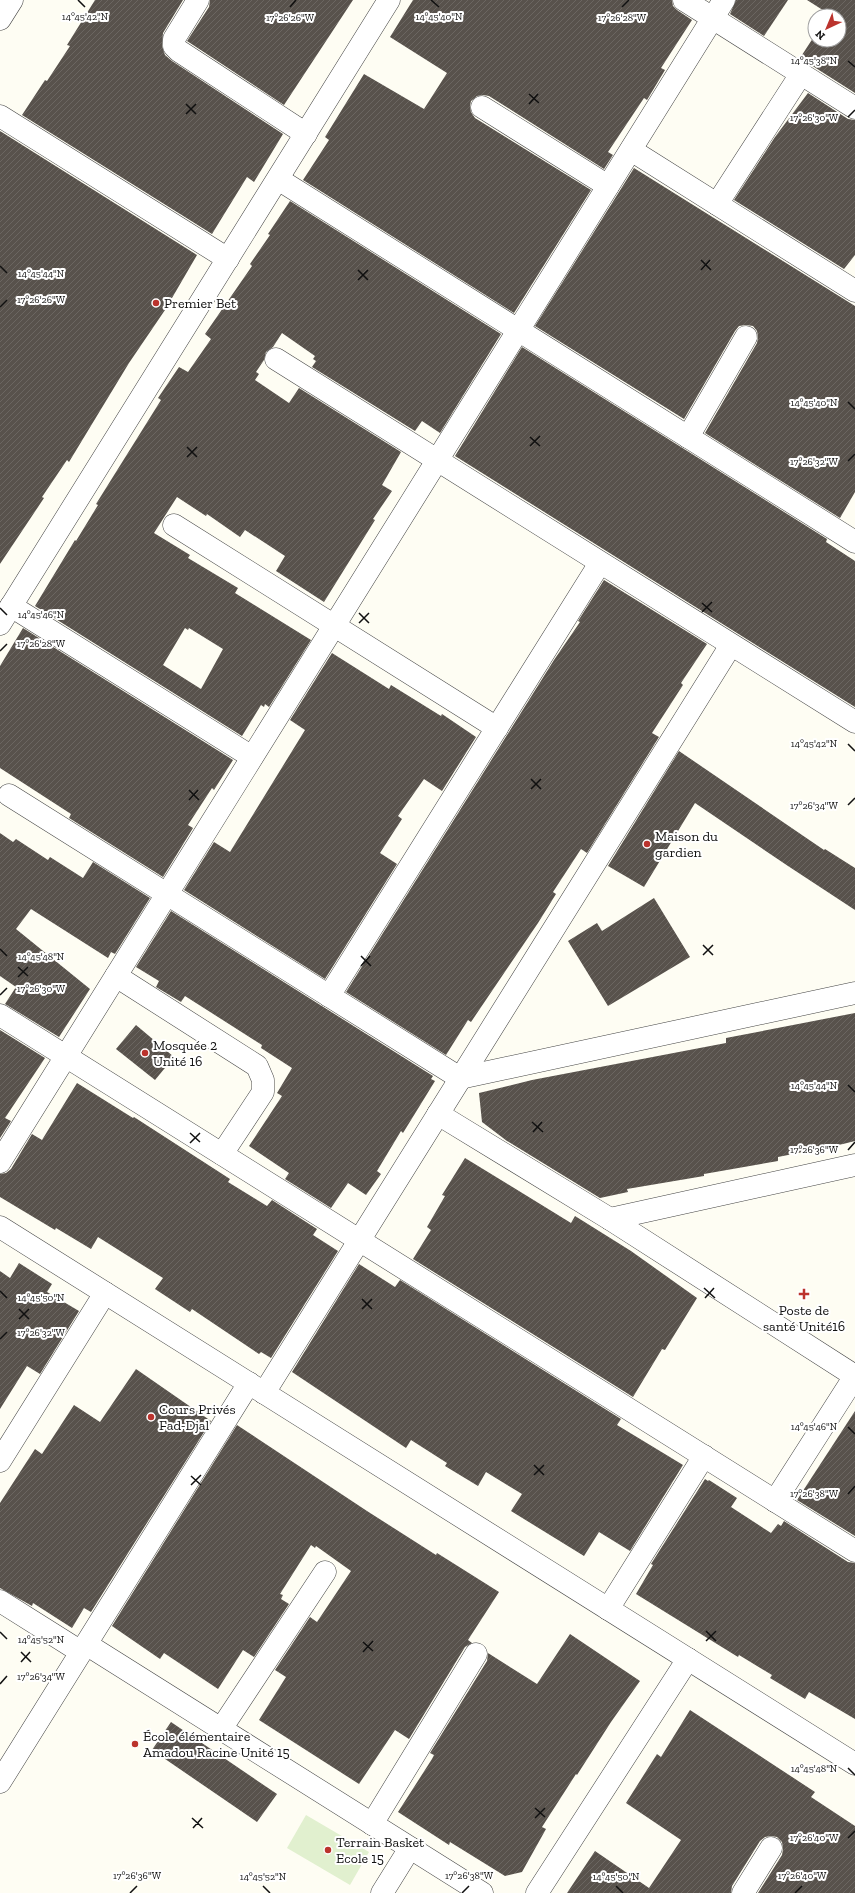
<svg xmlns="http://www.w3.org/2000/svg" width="855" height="1893" font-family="'Zilla Slab',serif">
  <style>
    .pitch { fill: #e1f0cf }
    .building { fill: url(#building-hatch); fill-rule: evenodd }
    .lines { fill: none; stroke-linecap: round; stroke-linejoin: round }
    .minor-casing { stroke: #434343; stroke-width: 23 }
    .tertiary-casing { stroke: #434343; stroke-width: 23 }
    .minor { stroke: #fff; stroke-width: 22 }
    .tertiary { stroke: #fff; stroke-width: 22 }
    .ticks { fill: none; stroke: #101010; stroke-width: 1.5 }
    .poi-dot { fill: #bb332d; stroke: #fff; stroke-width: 1.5 }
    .labels { text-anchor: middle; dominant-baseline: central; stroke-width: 4; stroke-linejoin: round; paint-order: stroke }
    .poi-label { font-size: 14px; fill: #101010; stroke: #fff; text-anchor: start }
    .ticks-label { font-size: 10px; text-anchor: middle; fill: #101010; stroke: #fff; stroke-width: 4; stroke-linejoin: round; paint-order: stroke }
  </style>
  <defs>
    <pattern id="building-hatch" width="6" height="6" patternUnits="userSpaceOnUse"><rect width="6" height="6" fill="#58524c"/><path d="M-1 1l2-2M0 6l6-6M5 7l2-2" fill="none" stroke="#6b6661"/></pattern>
  </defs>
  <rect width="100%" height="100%" fill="#fefdf3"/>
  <polygon class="pitch" points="306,1815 369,1852 350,1885 287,1848"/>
  <g class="building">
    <polygon points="95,0 183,0 163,33 162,46 165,55 172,61 283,134 254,182 247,177 212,234 22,115 45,80 47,81 70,46 67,45"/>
    <polygon points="210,0 353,0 284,105 187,41 209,7"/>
    <polygon points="413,0 672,0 673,6 677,10 692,20 661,68 665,70 647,100 644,98 608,152 613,155 604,169 489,96 483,95 477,96 471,101 470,106 471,112 475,118 591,190 514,313 303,180 329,140 325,137 364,74 424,109 447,73 390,37"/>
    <polygon points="736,0 788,0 764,36 730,14"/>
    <polygon points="807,0 855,0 855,93 800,58 815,35 815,40 839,40 839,16 827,16 829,14"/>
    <polygon points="808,93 848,119 855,120 855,255 844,269 734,200 775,137"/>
    <polygon points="0,131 197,255 165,310 129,363 69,462 67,460 42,497 44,498 0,564"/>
    <polygon points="634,168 855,306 855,492 840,518 705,433 757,343 758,337 757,331 753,326 746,325 739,326 735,331 684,419 535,326"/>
    <path d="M290,201L501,334L440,433L422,421L415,431L312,367L316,361L313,359L315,356L282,333L273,347L266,352L264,360L256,372L259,374L255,380L289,403L299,388L401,452L382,485L392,491L373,519L375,520L324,602L276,571L285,556L245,530L240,537L207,514L206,516L177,497L154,533L190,555L188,558L238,588L235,593L311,640L269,707L265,704L264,707L261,705L242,736L35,606L75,540L76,541L98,505L96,504L161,400L158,398L179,367L188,372L211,339L205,334L252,266L250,264L270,235L268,234ZM185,628L188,630L189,628L223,649L201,689L163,665Z"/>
    <polygon points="522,347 827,539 826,542 855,561 855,707 455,456"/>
    <polygon points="604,580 707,644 681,683 683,685 652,733 659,737 587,853 581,849 553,892 556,894 538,923 471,1022 468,1020 446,1055 346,992 554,660 580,622 578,621"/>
    <polygon points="23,628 233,760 214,790 212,788 188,825 193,828 163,877 69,818 71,814 0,768 0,666"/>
    <polygon points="332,653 389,689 391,685 441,716 442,714 476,737 442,791 424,779 398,816 402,819 380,853 397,864 325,979 184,890 214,842 230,852 305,730 290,720"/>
    <polygon points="679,751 824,850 825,849 855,868 855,910 788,866 695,803 644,887 608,866"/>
    <polygon points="0,833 13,842 16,839 48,860 50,857 83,878 93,862 150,898 115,954 111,952 108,958 31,909 16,929 90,989 59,1037 5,1004 16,987 0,976"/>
    <polygon points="654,898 690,957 608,1006 568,941 597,923 602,931"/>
    <polygon points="171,911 433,1076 431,1079 435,1081 403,1133 401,1131 377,1171 381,1174 366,1195 348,1183 331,1208 285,1179 289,1173 249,1146 282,1096 277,1093 292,1068 261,1048 262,1045 185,996 181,1002 156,987 159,981 136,967"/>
    <polygon points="855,1013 855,1141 843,1144 778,1157 778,1161 704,1174 704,1176 627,1189 628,1192 600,1198 507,1141 482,1122 479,1093 532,1080 726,1043 726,1038"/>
    <polygon points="136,1025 174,1057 155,1080 116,1049"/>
    <polygon points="0,1030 45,1058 5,1118 11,1121 0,1138"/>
    <polygon points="77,1083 133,1118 134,1117 230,1179 228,1182 267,1206 272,1200 317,1229 313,1235 338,1251 271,1358 261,1352 259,1354 192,1309 190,1312 155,1289 163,1278 98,1237 91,1249 56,1228 55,1230 0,1197 0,1174 6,1173 11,1169 32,1134 42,1140"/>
    <polygon points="465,1158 571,1223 575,1216 631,1251 697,1298 665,1350 662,1349 633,1397 413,1259 431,1230 427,1227 445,1196 442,1195"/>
    <polygon points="19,1263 52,1284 47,1292 79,1311 40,1374 27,1366 0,1409 0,1271 10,1278"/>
    <polygon points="359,1264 395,1287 400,1280 621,1419 617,1425 683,1465 630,1551 599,1532 584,1556 511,1511 522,1494 486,1472 478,1486 445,1466 447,1463 411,1440 406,1448 292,1372"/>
    <polygon points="136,1369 211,1421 91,1612 84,1608 72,1628 33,1603 32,1606 0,1588 0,1503 35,1449 42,1454 74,1405 100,1422"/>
    <polygon points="855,1411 855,1536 797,1500"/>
    <polygon points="237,1425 367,1511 436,1555 437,1553 499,1592 468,1640 472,1643 465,1647 409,1739 395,1730 359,1784 259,1720 286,1677 275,1670 310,1617 317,1622 351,1571 316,1546 315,1548 311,1545 280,1594 283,1595 281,1599 289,1604 254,1657 243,1650 218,1689 164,1653 160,1659 112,1626"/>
    <polygon points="705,1479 708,1481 709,1480 737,1498 731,1507 771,1533 778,1524 781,1526 784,1521 848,1562 855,1563 855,1719 809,1692 805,1699 770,1678 772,1675 739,1655 738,1657 636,1594 653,1565 651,1564"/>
    <polygon points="570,1634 640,1681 611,1722 577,1775 576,1774 542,1827 546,1829 522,1872 505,1876 450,1842 449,1845 398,1812 432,1759 434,1755 430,1753 487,1661 488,1653 537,1684"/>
    <polygon points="690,1710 815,1792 811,1797 855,1826 855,1893 758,1893 782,1855 783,1849 782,1842 777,1837 771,1836 765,1837 760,1841 732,1886 731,1893 567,1893 595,1851 649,1888 681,1840 626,1803 657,1754 661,1757"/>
    <polygon points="171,1722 277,1794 257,1822 152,1750"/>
  </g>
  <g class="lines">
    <g class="minor-casing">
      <g id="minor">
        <polyline points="198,0 174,39 174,46 179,51 306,134"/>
        <polyline points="684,0 855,108"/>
        <polyline points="0,19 12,0"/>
        <polyline points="482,107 608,186"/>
        <polyline points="0,116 228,259"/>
        <polyline points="631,150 855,291"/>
        <polyline points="278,179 855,542"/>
        <polyline points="717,204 801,74"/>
        <polyline points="276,359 855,722"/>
        <polyline points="688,437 746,337"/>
        <polyline points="174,525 497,728"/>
        <polyline points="11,606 252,757"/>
        <polyline points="0,624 389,0"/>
        <polyline points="9,795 460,1078 855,993"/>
        <polyline points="116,976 257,1066 263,1080 263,1092 222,1154"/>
        <polyline points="329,996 600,563"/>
        <polyline points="0,1015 855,1551"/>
        <polyline points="438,1114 610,1219 855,1376"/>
        <polyline points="0,1162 724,0"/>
        <polyline points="610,1219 855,1165"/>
        <polyline points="264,1393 731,645"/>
        <polyline points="0,1461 105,1293"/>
        <polyline points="775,1501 855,1376"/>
        <polyline points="0,1601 81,1652"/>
        <polyline points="608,1609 704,1456"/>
        <polyline points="86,1644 482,1893"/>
        <polyline points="221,1729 325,1572"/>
        <polyline points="0,1782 249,1383"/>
        <polyline points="372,1824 476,1654"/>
        <polyline points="382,1893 410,1848"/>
        <polyline points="537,1893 688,1659"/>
        <polyline points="743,1893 771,1848"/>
      </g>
    </g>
    <g class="tertiary-casing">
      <polyline id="tertiary" points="0,1227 855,1764"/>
    </g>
    <use href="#minor" class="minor"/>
    <use href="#tertiary" class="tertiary"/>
  </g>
  <path class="ticks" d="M78,0L85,7M431,0L439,7M290,7L296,0M622,7L629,0M848,61L855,67M529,94L539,103M186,104L196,114M529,104L538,94M186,114L196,104M848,117L855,110M701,260L711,270M0,266L7,273M358,270L368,280M701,270L710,260M358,280L368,270M0,307L7,300M848,402L855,409M530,437L540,446M530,446L540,436M187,447L197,457M187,457L197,447M848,461L855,454M702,603L712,612M0,608L7,615M702,612L712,602M359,613L369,623M359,623L369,613M0,651L7,644M848,744L855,751M531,779L541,789M531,789L541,779M189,790L199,800M189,800L198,790M848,805L855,798M703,945L713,955M0,949L7,956M703,955L713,945M361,956L371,966M361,966L370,956M18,967L28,976M18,977L28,967M0,995L7,988M848,1085L855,1092M532,1122L543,1132M533,1132L542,1122M190,1133L200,1142M190,1143L200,1133M848,1150L855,1142M704,1288L715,1298M0,1291L7,1298M705,1298L714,1288M362,1299L372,1309M19,1309L29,1319M362,1309L372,1299M19,1319L29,1309M0,1339L7,1332M848,1427L855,1434M534,1465L544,1475M534,1475L544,1465M191,1476L201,1485M191,1485L201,1475M848,1494L855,1486M706,1631L716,1641M0,1632L7,1639M706,1641L716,1631M363,1642L373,1651M21,1652L31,1662M363,1652L373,1641M21,1662L30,1652M0,1684L7,1676M848,1768L855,1775M535,1808L545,1817M192,1818L203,1828M535,1818L545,1808M193,1828L202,1818M848,1838L855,1831M263,1886L270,1893M616,1886L623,1893M130,1893L137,1886M462,1893L469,1886M795,1893L802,1886"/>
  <g class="poi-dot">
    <circle cx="156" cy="303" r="4"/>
    <circle cx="647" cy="844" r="4"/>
    <circle cx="145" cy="1053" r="4"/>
    <path d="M802 1288h4v4h4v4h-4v4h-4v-4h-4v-4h4z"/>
    <circle cx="151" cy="1417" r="4"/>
    <circle cx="135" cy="1744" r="4"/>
    <circle cx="328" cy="1850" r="4"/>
  </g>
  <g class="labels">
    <g class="poi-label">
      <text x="164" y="303">Premier Bet</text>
      <text x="655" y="836">Maison du<tspan x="655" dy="16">gardien</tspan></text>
      <text x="153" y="1045">Mosquée 2<tspan x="153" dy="16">Unité 16</tspan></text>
      <text x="804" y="1310" text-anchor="middle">Poste de<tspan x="804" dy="16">santé Unité16</tspan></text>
      <text x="159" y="1409">Cours Privés<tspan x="159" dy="16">Fad-Djal</tspan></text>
      <text x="143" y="1736">École élémentaire<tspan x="143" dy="16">Amadou Racine Unité 15</tspan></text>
      <text x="336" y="1842">Terrain Basket<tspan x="336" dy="16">Ecole 15</tspan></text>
    </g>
  </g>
  <g class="ticks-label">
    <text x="85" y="20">14°45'42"N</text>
    <text x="439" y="20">14°45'40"N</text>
    <text x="290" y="21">17°26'26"W</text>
    <text x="622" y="21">17°26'28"W</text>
    <text x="814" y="64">14°45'38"N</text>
    <text x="814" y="121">17°26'30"W</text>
    <text x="41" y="277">14°45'44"N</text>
    <text x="41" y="303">17°26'26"W</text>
    <text x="814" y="406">14°45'40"N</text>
    <text x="814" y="465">17°26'32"W</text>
    <text x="41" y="618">14°45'46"N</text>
    <text x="41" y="647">17°26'28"W</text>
    <text x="814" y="747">14°45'42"N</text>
    <text x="814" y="809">17°26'34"W</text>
    <text x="41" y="960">14°45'48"N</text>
    <text x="41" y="992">17°26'30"W</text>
    <text x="814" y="1089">14°45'44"N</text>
    <text x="814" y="1153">17°26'36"W</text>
    <text x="41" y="1301">14°45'50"N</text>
    <text x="41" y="1336">17°26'32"W</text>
    <text x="814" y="1430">14°45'46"N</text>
    <text x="814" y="1497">17°26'38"W</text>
    <text x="41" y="1643">14°45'52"N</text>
    <text x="41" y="1680">17°26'34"W</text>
    <text x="814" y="1772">14°45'48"N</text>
    <text x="814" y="1841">17°26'40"W</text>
    <text x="137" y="1879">17°26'36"W</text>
    <text x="469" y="1879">17°26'38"W</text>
    <text x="802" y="1879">17°26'40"W</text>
    <text x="263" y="1880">14°45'52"N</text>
    <text x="616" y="1880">14°45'50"N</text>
  </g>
  <g transform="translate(827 28) rotate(224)"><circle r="19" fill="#ffffff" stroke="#9f9f9f"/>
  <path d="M0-3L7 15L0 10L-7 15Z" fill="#bb332d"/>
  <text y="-6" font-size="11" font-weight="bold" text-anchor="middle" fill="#101010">N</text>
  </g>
</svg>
